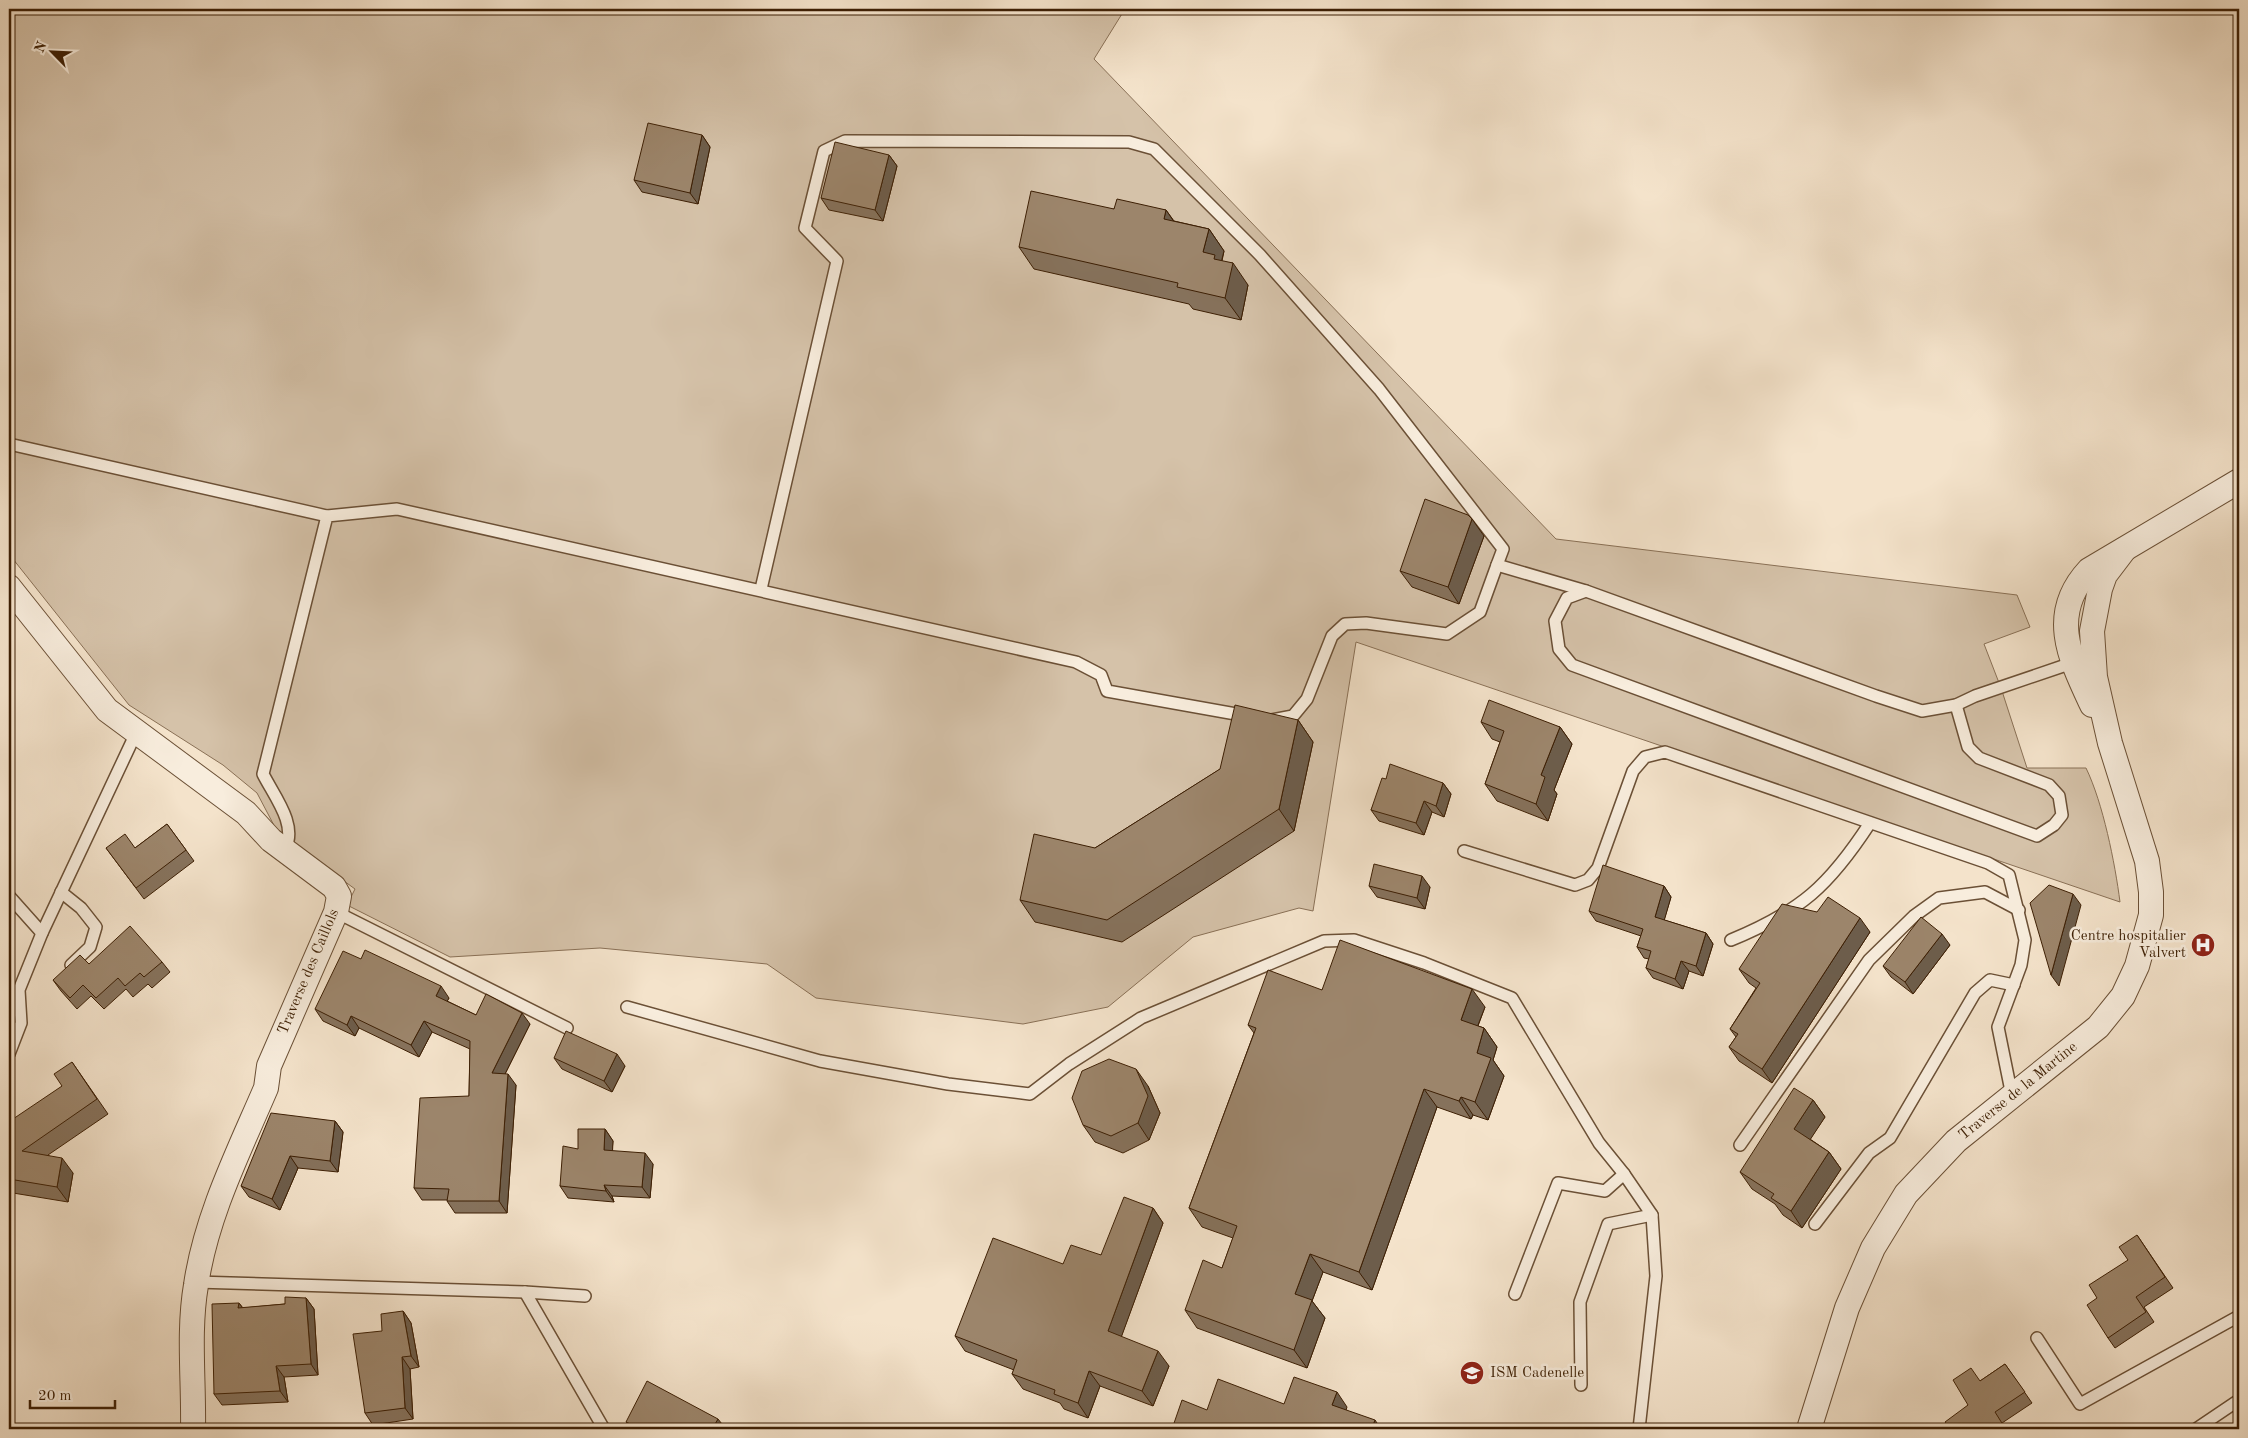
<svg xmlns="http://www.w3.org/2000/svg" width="2248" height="1438" font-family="'Old Standard TT',serif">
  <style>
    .green { fill: #d5c2a9; stroke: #897056 }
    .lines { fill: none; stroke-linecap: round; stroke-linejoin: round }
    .lane-casing { stroke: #6b5036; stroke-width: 14 }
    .street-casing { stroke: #6b5036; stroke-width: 26 }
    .lane { stroke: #f8eddd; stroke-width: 11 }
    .street { stroke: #f8eddd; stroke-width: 24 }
    .wall { fill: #86725c; stroke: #3d1f04 }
    .shaded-wall { fill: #6d5d4b; stroke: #3d1f04 }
    .building { fill: #9c856b; stroke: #3d1f04 }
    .labels { text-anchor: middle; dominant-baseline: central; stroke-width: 5; stroke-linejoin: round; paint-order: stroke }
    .poi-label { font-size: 15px; fill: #3d1f04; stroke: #f8eddd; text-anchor: end }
    .street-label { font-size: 15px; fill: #3d1f04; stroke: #f8eddd }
  </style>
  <rect width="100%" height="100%" fill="#f4e3cb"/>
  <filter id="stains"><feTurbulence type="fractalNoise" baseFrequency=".004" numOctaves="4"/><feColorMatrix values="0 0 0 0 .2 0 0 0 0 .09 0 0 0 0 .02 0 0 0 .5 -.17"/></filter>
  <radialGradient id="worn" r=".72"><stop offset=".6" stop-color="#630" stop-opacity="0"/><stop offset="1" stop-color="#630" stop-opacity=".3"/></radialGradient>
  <path class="green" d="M9,9H1125L1094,59L1556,539L2017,595L2030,627L1984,644L2001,688L2027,768H2086C2103,803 2115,863 2120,902L1356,642L1313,911L1299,908L1193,937L1108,1007L1023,1024L816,998L767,964L600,948L450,957L347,905L355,889L278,833L257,793L223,765L129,705L9,554Z"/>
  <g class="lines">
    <g class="lane-casing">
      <g id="lane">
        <polyline points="9,444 327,516"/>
        <polyline points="761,589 837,261 805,228 824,151 845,141 1129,142 1154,149 1260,255 1379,389 1503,549 1497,565 1586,591 1876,696 1922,711 1956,705 1975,696 2075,662"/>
        <polyline points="1586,591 1567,598 1555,621 1559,649 1572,665 2037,836 2054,825 2062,815 2059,796 2049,785 1979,758 1968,747 1956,705"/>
        <polyline points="1272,720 1293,716 1307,699 1332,636 1345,624 1366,623 1447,634 1480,612 1497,565"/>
        <path d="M285,849C298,825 274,796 263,774L327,516L397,509L1076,662L1101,675L1107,691L1247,716"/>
        <polyline points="1464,851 1575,885 1588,880 1598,868 1633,771 1645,757 1665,752 1988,863 2009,875 2025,940 2021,965 1998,1027 2012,1096"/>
        <polyline points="61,892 81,908 96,927 90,947 71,965"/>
        <polyline points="9,896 42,933"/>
        <polyline points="336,912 567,1028"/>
        <path d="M1731,940C1801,911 1829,886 1870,823"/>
        <polyline points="627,1007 820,1061 948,1084 1030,1094 1069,1064 1141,1018 1324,941 1354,940 1424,963 1512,998 1599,1143 1624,1174 1652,1215 1656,1276 1639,1429"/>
        <polyline points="9,1054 21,1023 19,990 42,933 136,733"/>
        <polyline points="1740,1145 1869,960 1914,916 1939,898 1985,892 2019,910"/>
        <polyline points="1815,1224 1869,1153 1890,1138 1975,993 1990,980 2014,985"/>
        <polyline points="196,1282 525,1292 585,1296"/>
        <polyline points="525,1292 604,1429"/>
        <polyline points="1515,1294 1558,1183 1605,1191 1624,1174"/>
        <polyline points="2037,1338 2080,1404 2239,1316"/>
        <polyline points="1581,1385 1580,1302 1608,1224 1652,1215"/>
        <polyline points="2196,1429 2239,1400"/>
      </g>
    </g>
    <g class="street-casing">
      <g id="street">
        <path d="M9,587L107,710L246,813L271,840L334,887L339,896L336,912L269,1066L266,1088C239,1151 206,1216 196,1285C188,1332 194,1381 193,1429"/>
        <path d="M2092,705C2070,658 2048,614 2089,570L2239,481"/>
        <path id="s1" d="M1809,1429L1847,1308L1873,1248L1906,1194L1956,1141L2098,1027L2123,996L2137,966L2151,915V892L2147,861L2110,743L2095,677L2092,631L2100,589L2105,575L2124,550"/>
      </g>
    </g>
    <use href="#lane" class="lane"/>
    <use href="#street" class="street"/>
  </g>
  <g class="wall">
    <polygon points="702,135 710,147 698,204 642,192 634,180"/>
    <polygon points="889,155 897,166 883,221 829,210 821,198"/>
    <polygon points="1114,209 1166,210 1174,221 1209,229 1224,251 1222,261 1248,285 1241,320 1193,309 1189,304 1034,269 1019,247"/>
    <polygon points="1484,536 1459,604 1412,587 1400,571"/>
    <polygon points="1298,720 1313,742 1294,831 1122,942 1035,922 1020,900 1095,848"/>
    <polygon points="1481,722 1560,727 1572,744 1554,790 1557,794 1548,821 1497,801 1485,784 1500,742 1492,739"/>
    <polygon points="1386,779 1443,783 1451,794 1444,817 1432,812 1424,835 1379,821 1371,810"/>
    <polygon points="167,824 194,861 144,899 106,848 135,848"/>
    <polygon points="1369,886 1430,887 1425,909 1377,897"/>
    <polygon points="1664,886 1671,897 1664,920 1706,933 1713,944 1703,976 1689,971 1683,989 1653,978 1646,968 1649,959 1644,958 1637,947 1641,936 1596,921 1589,911"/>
    <polygon points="1870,932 1772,1083 1739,1061 1729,1047 1736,1037 1730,1029 1756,988 1749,983 1739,969"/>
    <polygon points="1950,945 1913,994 1891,977 1883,966"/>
    <polygon points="162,962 170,972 152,988 148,984 133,997 126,989 104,1009 91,996 77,1009 61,991 53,980 89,964"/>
    <polygon points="1322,990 1485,1007 1478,1026 1484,1028 1497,1047 1493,1060 1504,1076 1488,1120 1473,1115 1471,1119 1437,1107 1372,1290 1323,1272 1312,1301 1325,1318 1307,1368 1197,1328 1185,1310 1222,1268 1233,1238 1202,1227 1189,1208 1254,1033 1248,1025"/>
    <polygon points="449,998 447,1001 476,1015 530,1024 505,1074 516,1085 507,1213 455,1213 447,1201 448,1200 422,1200 414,1188 469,1096 470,1049 432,1032 419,1057 359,1028 355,1036 323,1021 315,1009"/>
    <polygon points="554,1058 625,1066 612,1092 562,1069"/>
    <polygon points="72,1062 108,1114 48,1155 73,1173 68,1202 13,1193 9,1186 9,1142 62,1086"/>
    <polygon points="1148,1086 1160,1113 1149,1140 1123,1153 1095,1142 1083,1125"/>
    <polygon points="1813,1100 1825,1117 1810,1139 1829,1152 1841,1169 1802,1228 1783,1215 1775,1204 1752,1189 1740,1172"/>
    <polygon points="335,1121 343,1132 338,1172 298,1168 280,1210 249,1197 241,1186"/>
    <polygon points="605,1129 613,1141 612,1151 653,1164 650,1198 612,1196 614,1202 568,1198 560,1186 578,1149"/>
    <polygon points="1153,1208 1163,1223 1121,1337 1169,1366 1153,1406 1100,1386 1088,1418 1064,1409 1060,1403 1023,1389 1012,1374 1014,1370 965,1351 955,1336 1063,1264 1101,1255"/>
    <polygon points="2137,1235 2173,1288 2144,1307 2154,1322 2115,1348 2108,1338 2097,1298 2128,1260"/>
    <polygon points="306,1298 314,1309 318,1375 284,1377 288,1402 222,1405 214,1394 239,1303 243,1308 285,1304"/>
    <polygon points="403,1311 411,1323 419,1367 410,1369 413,1419 373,1425 365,1413 382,1331"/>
    <polygon points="2005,1364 2032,1403 2002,1423 2006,1429 1950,1429 1968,1405 1980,1381"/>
    <polygon points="626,1422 726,1429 632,1429"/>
  </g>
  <g class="shaded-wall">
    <polygon points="702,135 710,147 698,204 690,193"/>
    <polygon points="889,155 897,166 883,221 875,210"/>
    <polygon points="1166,210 1181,232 1164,219"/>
    <polygon points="1209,229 1224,251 1221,263 1233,263 1248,285 1241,320 1225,298 1203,252"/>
    <polygon points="1472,519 1484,536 1459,604 1448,587"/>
    <polygon points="9,681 12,686 9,701"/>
    <polygon points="1298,720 1313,742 1294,831 1279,809"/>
    <polygon points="1560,727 1572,744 1554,790 1557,794 1548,821 1536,804 1541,775"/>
    <polygon points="1443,783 1451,794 1444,817 1436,806"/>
    <polygon points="1424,801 1432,812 1424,835 1416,823"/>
    <polygon points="1422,876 1430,887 1425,909 1417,898"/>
    <polygon points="1664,886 1671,897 1662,928 1655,917"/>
    <polygon points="2073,894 2081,905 2059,986 2051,975"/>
    <polygon points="1860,918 1870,932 1772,1083 1762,1069"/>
    <polygon points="1706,933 1713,944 1703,976 1696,966"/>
    <polygon points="1942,934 1950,945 1913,994 1905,982"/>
    <polygon points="1681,961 1689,971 1683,989 1675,979"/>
    <polygon points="441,986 449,998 444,1007 436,996"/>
    <polygon points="1472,989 1485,1007 1473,1038 1461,1020"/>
    <polygon points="522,1013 530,1024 500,1084 492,1073"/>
    <polygon points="351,1016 359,1028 355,1036 347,1025"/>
    <polygon points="424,1021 432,1032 419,1057 411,1045"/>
    <polygon points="1484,1028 1497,1047 1493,1060 1504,1076 1488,1120 1475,1102 1477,1053"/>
    <polygon points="617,1054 625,1066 612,1092 604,1081"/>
    <polygon points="1136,1069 1148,1086 1160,1113 1149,1140 1138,1123"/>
    <polygon points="508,1074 516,1085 507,1213 499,1201"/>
    <polygon points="1424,1089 1437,1107 1372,1290 1359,1272"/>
    <polygon points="1461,1097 1473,1115 1471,1119 1459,1101"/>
    <polygon points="1813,1100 1825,1117 1806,1146 1794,1129"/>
    <polygon points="335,1121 343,1132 338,1172 330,1161"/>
    <polygon points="605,1129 613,1141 612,1162 604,1150"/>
    <polygon points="1829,1152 1841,1169 1802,1228 1791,1211"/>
    <polygon points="645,1153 653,1164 650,1198 642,1187"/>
    <polygon points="290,1156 298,1168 280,1210 272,1199"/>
    <polygon points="62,1158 73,1173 68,1202 57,1187"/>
    <polygon points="604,1185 612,1196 614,1202 606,1191"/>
    <polygon points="1153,1208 1163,1223 1118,1346 1108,1331"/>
    <polygon points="1310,1254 1323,1272 1312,1301 1325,1318 1307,1368 1294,1350 1295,1294"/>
    <polygon points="306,1298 314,1309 318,1375 311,1364"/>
    <polygon points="239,1303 247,1314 238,1308"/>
    <polygon points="403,1311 411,1323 419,1367 411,1356"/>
    <polygon points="1158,1351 1169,1366 1153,1406 1142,1391"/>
    <polygon points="402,1357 410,1369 413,1419 405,1408"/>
    <polygon points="276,1366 284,1377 288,1402 280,1391"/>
    <polygon points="1089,1371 1100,1386 1088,1418 1078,1403"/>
    <polygon points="1337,1392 1347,1407 1343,1420 1332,1405"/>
    <polygon points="718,1419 726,1429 712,1429"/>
    <polygon points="1375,1420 1381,1429 1373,1425"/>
  </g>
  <g class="building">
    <polygon points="648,123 702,135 690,193 634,180"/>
    <polygon points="835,142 889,155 875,210 821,198"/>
    <polygon points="1031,191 1114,209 1117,199 1166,210 1164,219 1209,229 1203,252 1215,255 1214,259 1233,263 1225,298 1177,287 1178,283 1019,247"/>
    <polygon points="1425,499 1468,515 1472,519 1448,587 1400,571"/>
    <polygon points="1489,700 1560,727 1541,775 1545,777 1536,804 1485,784 1504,731 1481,722"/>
    <polygon points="1235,705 1298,720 1279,809 1107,920 1020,900 1034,834 1095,848 1220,769"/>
    <polygon points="1390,764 1443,783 1436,806 1424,801 1416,823 1371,810 1382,778 1386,779"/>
    <polygon points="167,824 186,850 136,888 106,848 125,834 135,848"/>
    <polygon points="1374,864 1422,876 1417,898 1369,886"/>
    <polygon points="1603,865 1664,886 1655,917 1706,933 1696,966 1681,961 1675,979 1646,968 1651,951 1637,947 1643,929 1589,911"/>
    <polygon points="2049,885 2073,894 2051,975 2030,903"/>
    <polygon points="1828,897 1860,918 1762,1069 1729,1047 1738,1034 1730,1029 1760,983 1739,969 1782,904 1817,912"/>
    <polygon points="1921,917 1942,934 1905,982 1883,966"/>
    <polygon points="130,926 162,962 144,977 140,973 125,986 118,978 96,998 83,985 70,998 53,980 80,955 89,964"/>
    <polygon points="1340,940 1472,989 1461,1020 1484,1028 1477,1053 1491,1058 1475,1102 1461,1097 1459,1101 1424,1089 1359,1272 1310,1254 1295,1294 1312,1300 1294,1350 1185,1310 1203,1260 1222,1268 1237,1226 1189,1208 1256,1028 1248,1025 1268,970 1322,990"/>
    <polygon points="365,950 441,986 436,996 476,1015 486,994 522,1013 492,1073 508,1074 499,1201 447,1201 449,1189 414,1188 420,1098 469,1096 470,1041 424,1021 411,1045 351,1016 347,1025 315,1009 343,951 361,959"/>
    <polygon points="566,1031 617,1054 604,1081 554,1058"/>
    <polygon points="1109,1059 1136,1069 1148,1096 1138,1123 1111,1136 1083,1125 1072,1098 1082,1071"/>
    <polygon points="72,1062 97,1099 22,1151 62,1158 57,1187 9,1179 9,1142 13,1119 62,1086 54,1074"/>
    <polygon points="1794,1088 1813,1100 1794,1129 1829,1152 1791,1211 1771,1198 1774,1194 1740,1172"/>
    <polygon points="271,1113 335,1121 330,1161 290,1156 272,1199 241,1186"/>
    <polygon points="578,1129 605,1129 604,1150 645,1153 642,1187 604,1185 606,1191 560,1186 563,1146 578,1149"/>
    <polygon points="1124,1197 1153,1208 1108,1331 1158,1351 1142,1391 1089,1371 1078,1403 1054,1394 1055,1390 1012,1374 1017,1360 955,1336 993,1238 1063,1264 1071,1245 1101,1255"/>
    <polygon points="2137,1235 2165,1277 2136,1297 2146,1312 2108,1338 2087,1305 2097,1298 2089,1285 2128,1260 2119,1247"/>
    <polygon points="285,1297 306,1298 311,1364 276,1366 280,1391 214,1394 212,1304 239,1303 238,1308 285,1304"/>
    <polygon points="403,1311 411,1356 402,1357 405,1408 365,1413 353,1334 382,1331 381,1314"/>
    <polygon points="2005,1364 2025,1392 1995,1412 2005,1428 2004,1429 1950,1429 1945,1422 1968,1405 1953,1380 1971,1368 1980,1381"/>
    <polygon points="1294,1377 1337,1392 1332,1405 1375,1420 1373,1425 1384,1429 1172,1429 1182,1400 1207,1410 1218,1379 1284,1404"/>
    <polygon points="647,1381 718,1419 712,1429 641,1429 626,1422"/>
  </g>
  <defs>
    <g id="hospital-disc" transform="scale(1.25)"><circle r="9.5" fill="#8f2418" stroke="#f8eddd"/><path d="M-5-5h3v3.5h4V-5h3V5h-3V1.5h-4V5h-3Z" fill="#fff"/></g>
    <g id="university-disc" transform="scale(1.25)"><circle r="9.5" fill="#8f2418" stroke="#f8eddd"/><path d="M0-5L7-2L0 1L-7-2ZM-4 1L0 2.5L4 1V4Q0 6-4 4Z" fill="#fff"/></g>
  </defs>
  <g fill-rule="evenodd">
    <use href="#hospital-disc" x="2203" y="945"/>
    <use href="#university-disc" x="1472" y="1373"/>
  </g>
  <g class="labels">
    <g class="poi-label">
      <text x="2186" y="936">Centre hospitalier<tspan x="2186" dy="17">Valvert</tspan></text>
      <text x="1490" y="1373" text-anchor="start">ISM Cadenelle</text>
    </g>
    <g class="street-label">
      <text transform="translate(309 972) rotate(-67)">Traverse des Caillols</text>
      <text stroke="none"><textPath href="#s1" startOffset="408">Traverse de la Martine</textPath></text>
    </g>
  </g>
  <rect width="2248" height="1438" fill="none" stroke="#f4e3cb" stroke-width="30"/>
  <rect x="10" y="10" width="2228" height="1418" fill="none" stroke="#3d1f04" stroke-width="2.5"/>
  <rect x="15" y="15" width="2218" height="1408" fill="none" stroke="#3d1f04"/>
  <g transform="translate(52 52) rotate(294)" stroke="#f8eddd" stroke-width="4" paint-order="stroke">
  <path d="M0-4L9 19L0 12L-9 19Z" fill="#3d1f04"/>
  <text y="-8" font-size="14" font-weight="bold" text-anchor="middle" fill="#3d1f04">N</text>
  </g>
  <path d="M30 1400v8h85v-8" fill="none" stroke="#3d1f04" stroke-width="2.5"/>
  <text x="38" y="1400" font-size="15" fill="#3d1f04" stroke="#f8eddd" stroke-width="4" paint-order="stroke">20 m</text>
  <rect width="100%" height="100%" filter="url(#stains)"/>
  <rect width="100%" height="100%" fill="url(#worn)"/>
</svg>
